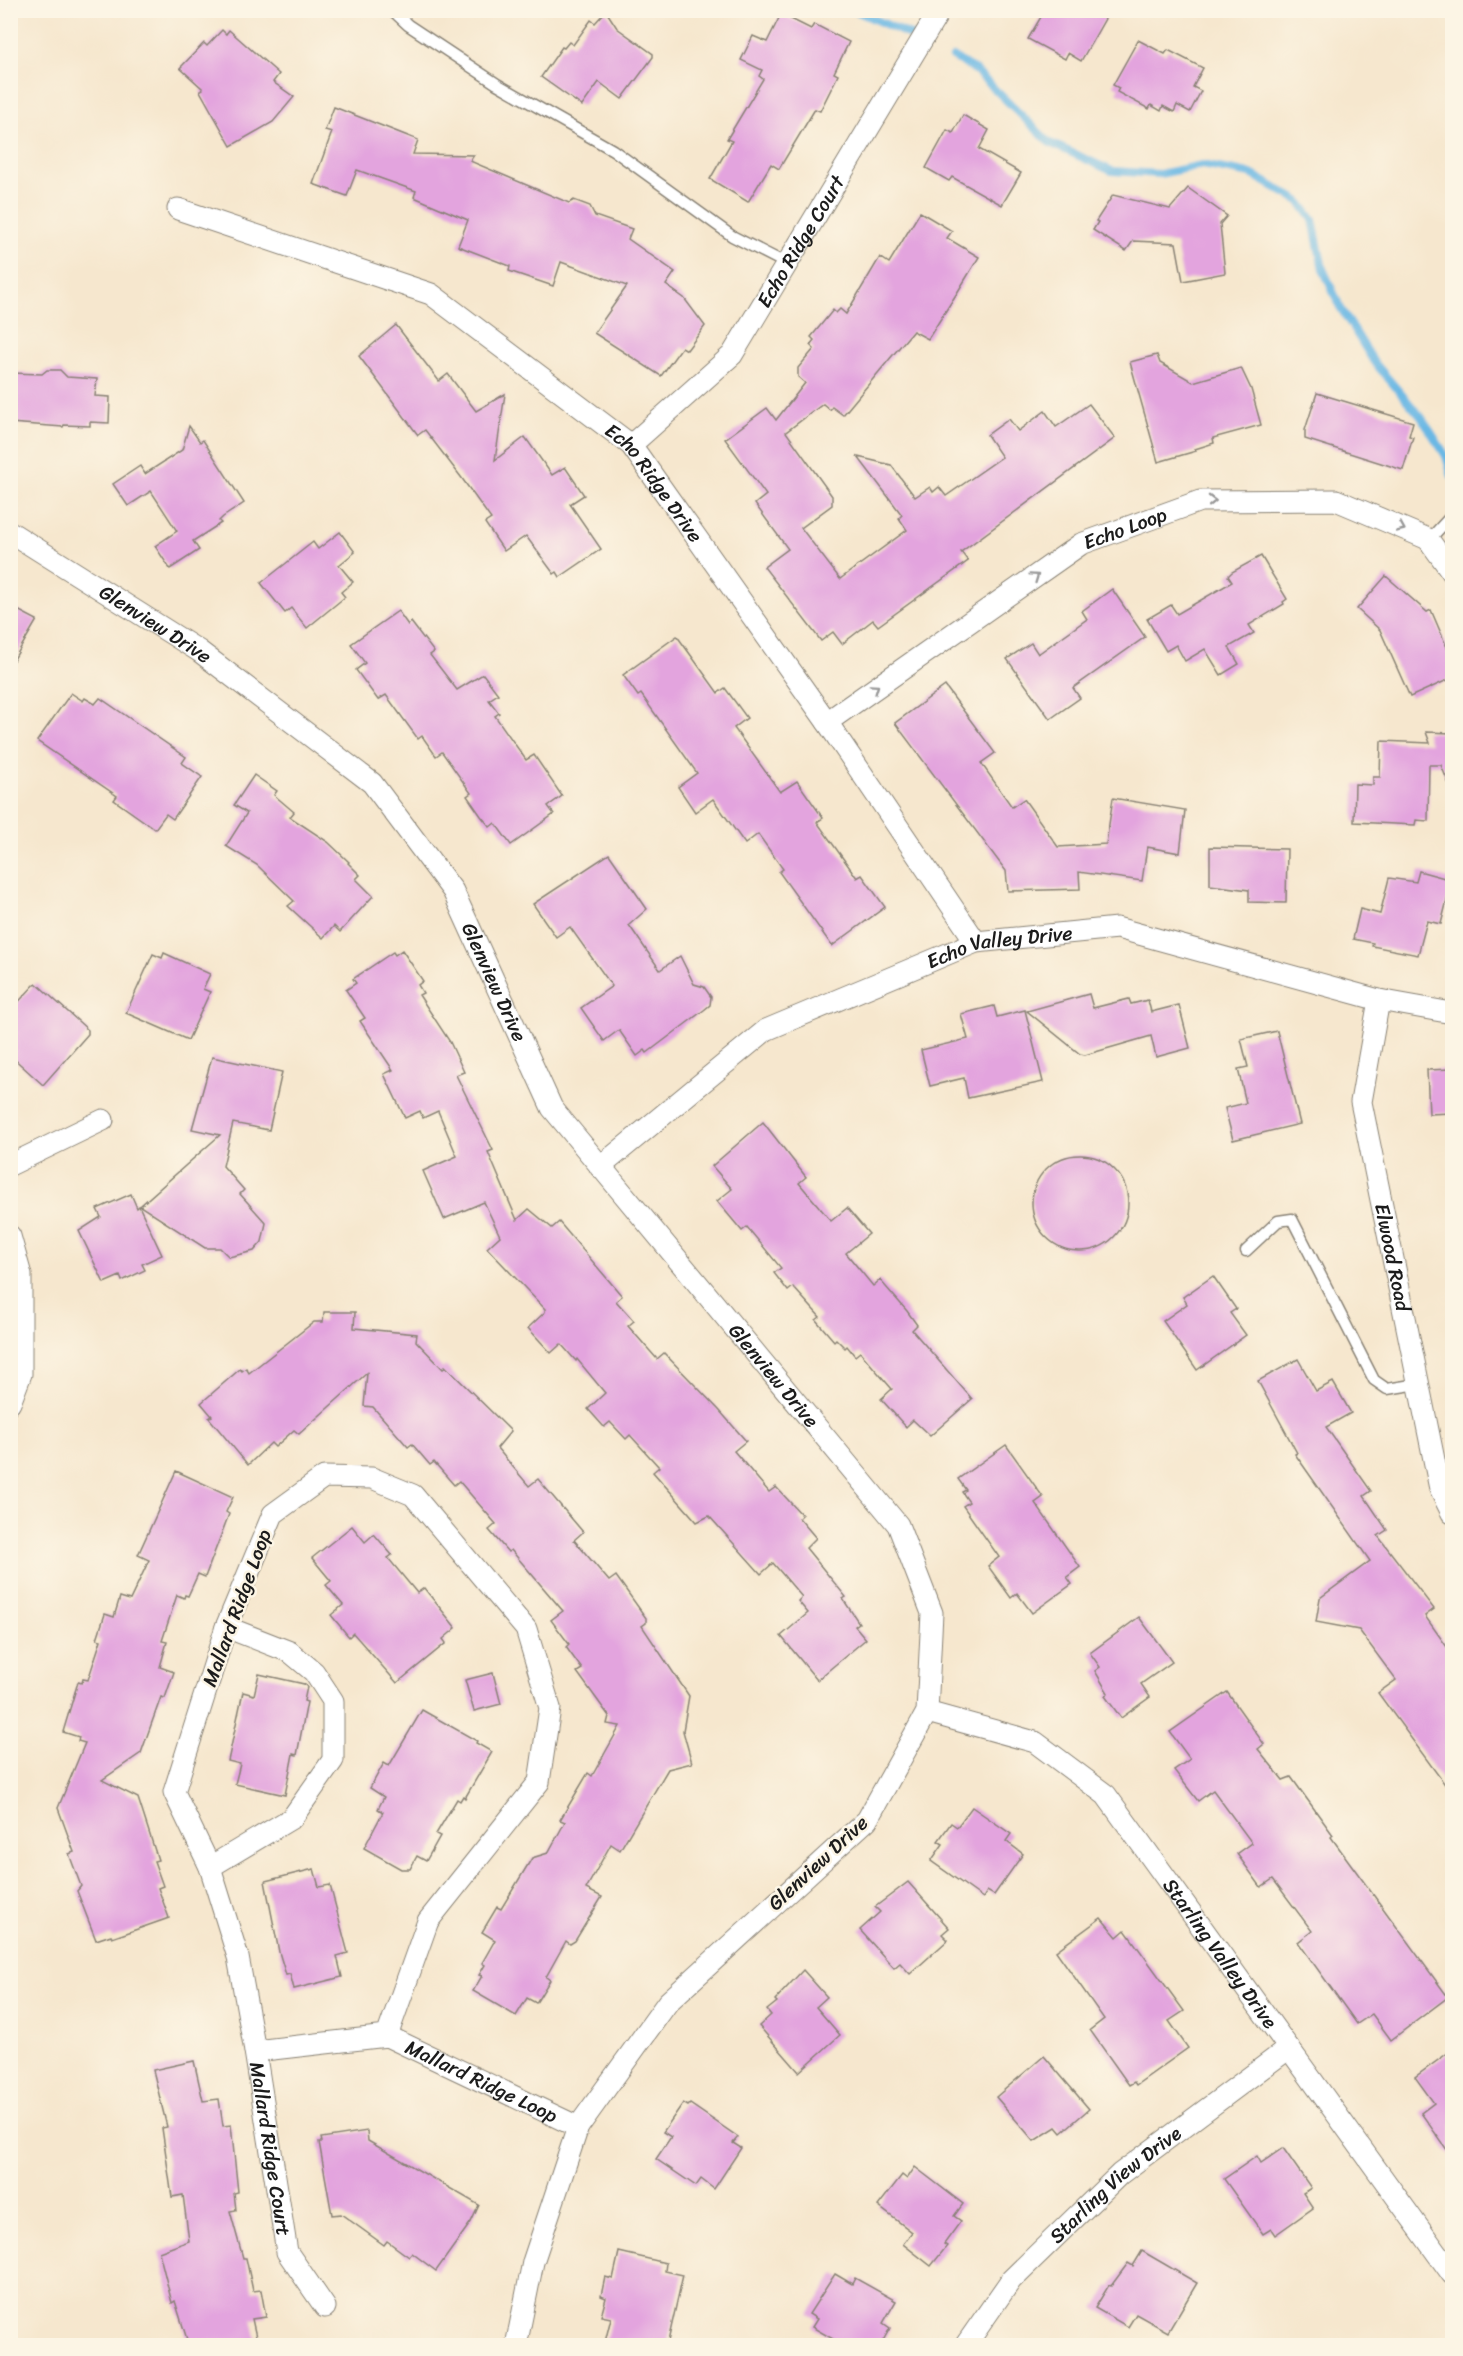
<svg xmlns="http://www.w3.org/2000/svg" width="1463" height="2356" font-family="Sriracha,sans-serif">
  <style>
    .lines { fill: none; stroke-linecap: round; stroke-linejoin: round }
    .stream { stroke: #6bb8e4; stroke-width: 8 }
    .building { fill: #e3a4de }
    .service-casing { stroke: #898275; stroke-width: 13 }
    .minor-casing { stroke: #898275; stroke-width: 23 }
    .service { stroke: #fff; stroke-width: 10 }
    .minor { stroke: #fff; stroke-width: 21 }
    .oneway { stroke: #999 }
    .labels { text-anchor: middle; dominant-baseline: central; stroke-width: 5; stroke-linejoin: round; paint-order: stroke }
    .street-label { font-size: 20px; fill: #1c1c1c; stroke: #fcf5e5 }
  </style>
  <rect width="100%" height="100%" fill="#fcf5e5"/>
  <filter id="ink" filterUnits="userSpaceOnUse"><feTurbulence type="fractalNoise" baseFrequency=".0167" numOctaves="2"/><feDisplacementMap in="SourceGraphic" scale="12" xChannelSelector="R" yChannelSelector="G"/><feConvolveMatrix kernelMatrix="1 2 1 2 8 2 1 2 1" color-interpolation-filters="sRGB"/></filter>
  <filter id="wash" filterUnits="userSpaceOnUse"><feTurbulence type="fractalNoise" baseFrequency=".008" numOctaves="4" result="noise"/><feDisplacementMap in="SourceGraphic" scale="24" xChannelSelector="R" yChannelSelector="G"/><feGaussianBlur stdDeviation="1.35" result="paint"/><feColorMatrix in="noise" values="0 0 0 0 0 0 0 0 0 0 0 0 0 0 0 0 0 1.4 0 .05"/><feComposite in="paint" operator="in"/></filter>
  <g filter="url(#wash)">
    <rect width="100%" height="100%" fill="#f6e7ce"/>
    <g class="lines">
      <g class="stream">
        <polyline points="854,10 912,36"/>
        <polyline points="953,57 975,70 1050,143 1112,171 1160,174 1202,165 1251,174 1299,201 1313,220 1323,269 1340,307 1374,362 1422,418 1446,456 1452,476"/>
      </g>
    </g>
    <g id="blocks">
      <g class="building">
        <polygon points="1045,10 1110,10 1081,61 1068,53 1065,59 1028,39"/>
        <polygon points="606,11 617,28 653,54 653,57 622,99 599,82 582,106 541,77 562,47 564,48 569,42 573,45 591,20 595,23"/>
        <polygon points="781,14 811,29 814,24 849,42 834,73 838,75 820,111 815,109 779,169 771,164 748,202 710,179 732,141 727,139 763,79 759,76 762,70 741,60 753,36 767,42"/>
        <polygon points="222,30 226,34 229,30 279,74 273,82 294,97 273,122 231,146 200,91 203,89 180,68 204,43 207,46"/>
        <polygon points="1138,40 1165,54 1168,50 1203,68 1193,87 1201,91 1190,112 1177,105 1174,112 1163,106 1161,111 1151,105 1149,109 1117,92 1119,88 1113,85"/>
        <polygon points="334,107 418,140 413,154 474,155 470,161 569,203 574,200 590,206 595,216 632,229 628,239 675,272 666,285 684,298 705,326 687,350 682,347 661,376 594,333 627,286 561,262 553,286 509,271 510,266 458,246 468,220 414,197 416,191 357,170 347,196 313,184 332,132 325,130"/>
        <polygon points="963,115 989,130 979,149 1021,173 1002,205 952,177 949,181 926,168 947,130 953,133"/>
        <polygon points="1188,188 1227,216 1220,224 1225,273 1183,281 1176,243 1133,241 1126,251 1093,230 1098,222 1096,221 1113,195 1170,209"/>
        <polygon points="920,212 952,231 947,238 979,257 957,293 928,339 913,331 843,415 832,407 830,410 823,404 786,432 832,496 832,505 801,528 840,579 907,530 899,518 902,515 858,457 891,465 915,497 930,487 933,492 939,487 946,496 1002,457 987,435 1009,419 1018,431 1045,411 1056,427 1089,404 1115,438 961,552 968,561 878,626 873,620 842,644 833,632 821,641 764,567 788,549 755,504 766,495 725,439 767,408 776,420 805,383 798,377 798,368 814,349 810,345 814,340 811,337 833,310 836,313 840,309 846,314 880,257 889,263"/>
        <polygon points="396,325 439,381 448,374 476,411 505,394 495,460 525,437 552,475 565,467 584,495 570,504 601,549 560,577 557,572 554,574 526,536 504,551 485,523 491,519 461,477 425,430 418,435 359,356"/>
        <polygon points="1157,355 1160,363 1193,382 1241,368 1251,389 1261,425 1213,438 1214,443 1195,449 1196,451 1158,462 1130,362"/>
        <polygon points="47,370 60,370 67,377 97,379 95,396 110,397 109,423 90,422 90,426 64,425 63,427 10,423 10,373 42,374"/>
        <polygon points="1317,393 1413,422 1409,436 1413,437 1403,470 1305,439 1305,430"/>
        <polygon points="189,426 200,442 203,440 244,503 223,517 219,521 221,523 193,541 199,550 170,569 155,546 177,531 151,491 128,506 113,484 140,466 145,474 182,450"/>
        <polygon points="340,532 355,552 339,565 353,582 341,592 345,597 307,628 291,608 285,613 261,583 313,542 318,549"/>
        <polygon points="1261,556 1287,599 1283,602 1284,604 1249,625 1254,633 1229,647 1239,664 1221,675 1205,649 1185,661 1176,645 1166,651 1147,619 1171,605 1177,614 1232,582 1228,576 1232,572"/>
        <polygon points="1386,576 1427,612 1431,610 1452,659 1452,678 1410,697 1380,630 1357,609"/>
        <polygon points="1112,589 1145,637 1073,688 1080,698 1050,719 1007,659 1031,643 1038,654 1087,619 1082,611"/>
        <polygon points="10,606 37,620 10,666"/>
        <polygon points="398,611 408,625 411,622 434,652 430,655 457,690 483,674 498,694 489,700 499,713 495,716 526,760 534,755 562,796 548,806 554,814 511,845 495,823 490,827 481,816 467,796 471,793 442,752 436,756 422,736 418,739 386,695 378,700 356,670 365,663 351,644"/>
        <polygon points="677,636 718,693 725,688 747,718 734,728 780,792 797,781 823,818 817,822 857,878 862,875 885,907 832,946 779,872 783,869 758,834 745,844 713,799 695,812 678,787 697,773 641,694 638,696 623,675"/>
        <polygon points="945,686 995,753 981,763 1012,807 1024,799 1058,847 1106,844 1113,798 1185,810 1180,853 1147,847 1142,881 1079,872 1080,889 1008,891 1006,871 895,723"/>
        <polygon points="71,693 83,701 85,698 95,704 100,698 186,757 182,763 202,777 173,819 166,814 155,829 114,800 117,796 37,741"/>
        <polygon points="1426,732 1452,733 1452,792 1441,765 1429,765 1428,821 1416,820 1415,825 1354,822 1355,784 1373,785 1373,777 1380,777 1381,741 1430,743"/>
        <polygon points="254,775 277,791 274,795 294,812 290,817 328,842 349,862 348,863 360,875 356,879 373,896 340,932 334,926 323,938 288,906 294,901 257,865 226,846 247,813 234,805"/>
        <polygon points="1210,847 1287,849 1286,903 1249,902 1249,890 1210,885"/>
        <polygon points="609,854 647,909 629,925 660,970 680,956 694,984 704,987 711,997 710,1005 704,1010 647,1053 645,1050 637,1056 619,1030 604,1041 581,1008 612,986 570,927 556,937 533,904"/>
        <polygon points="1419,871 1452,880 1441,924 1427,921 1418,955 1372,946 1373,943 1353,939 1360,909 1380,914 1389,878 1416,882"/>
        <polygon points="402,950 423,981 418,985 423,993 419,995 450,1042 464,1072 456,1075 493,1150 488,1152 517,1220 529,1209 552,1228 559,1222 622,1296 616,1301 634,1321 628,1326 657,1359 664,1353 719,1410 746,1441 734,1451 769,1492 776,1487 802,1515 799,1518 816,1538 806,1548 846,1597 843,1599 859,1623 855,1626 866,1639 817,1680 781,1636 808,1613 798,1601 802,1597 773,1563 761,1574 709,1516 697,1522 653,1472 659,1467 630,1435 626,1439 610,1422 604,1427 588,1409 605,1393 577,1359 576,1361 561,1344 551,1353 528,1328 545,1312 545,1309 487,1248 500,1236 484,1202 444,1219 423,1171 457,1156 438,1111 423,1118 420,1111 405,1118 384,1074 393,1070 360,1021 365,1018 346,990 356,983 353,979 393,952 395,955"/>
        <polygon points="164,953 210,974 203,989 210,992 188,1040 126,1013 153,954 162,958"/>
        <polygon points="36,983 88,1030 88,1034 43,1085 10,1055 10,1011"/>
        <polygon points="1089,994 1093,1008 1129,999 1131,1004 1148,1000 1151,1012 1179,1005 1190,1048 1156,1057 1151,1036 1085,1055 1080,1054 1027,1011"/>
        <polygon points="994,1006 997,1017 1025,1010 1043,1082 968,1098 964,1078 930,1086 921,1050 968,1039 961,1014"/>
        <polygon points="1277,1031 1300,1124 1233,1140 1225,1108 1246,1103 1238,1069 1248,1067 1241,1039"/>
        <polygon points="212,1057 282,1072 269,1130 233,1123 223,1166 244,1190 240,1194 266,1223 262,1242 254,1251 229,1257 220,1248 205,1248 140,1206 220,1135 192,1129"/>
        <polygon points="1452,1069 1452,1113 1429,1114 1427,1070"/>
        <polygon points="763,1122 806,1177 799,1183 831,1221 847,1208 869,1234 846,1253 873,1286 880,1280 907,1311 917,1325 912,1330 972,1399 930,1436 913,1420 906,1427 881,1399 892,1389 860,1352 855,1356 847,1346 845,1348 836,1339 834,1341 816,1320 820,1317 793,1287 788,1291 774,1273 781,1268 747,1227 742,1231 717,1201 732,1189 712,1166"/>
        <circle cx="1080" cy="1203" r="48"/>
        <polygon points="131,1194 137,1208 139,1206 162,1255 142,1264 145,1270 122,1281 120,1276 104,1283 79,1231 101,1217 97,1209"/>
        <polygon points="1213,1276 1236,1309 1230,1313 1246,1335 1197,1370 1163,1321 1187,1304 1183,1297"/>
        <polygon points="324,1312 355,1312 354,1328 417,1334 416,1341 443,1369 445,1366 511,1431 497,1448 529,1486 538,1479 583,1532 574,1540 609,1581 616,1576 646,1618 646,1623 642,1626 689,1696 683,1731 692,1763 668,1769 620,1850 611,1844 586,1889 602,1897 575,1941 570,1944 566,1941 546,1977 550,1980 536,2003 527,1998 516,2016 473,1991 482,1976 479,1975 485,1965 482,1963 495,1940 482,1932 497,1907 501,1909 532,1858 548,1853 565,1822 560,1820 588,1773 592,1776 620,1726 607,1724 609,1716 577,1672 582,1669 566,1647 569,1644 551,1620 563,1611 511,1550 508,1552 489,1530 496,1524 459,1481 454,1485 434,1462 430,1465 412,1444 408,1447 373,1407 364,1406 367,1373 299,1434 294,1430 275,1447 271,1443 248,1465 209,1418 212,1416 201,1403 240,1369 242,1371 246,1368 249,1373 314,1322 323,1322"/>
        <polygon points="1298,1359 1316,1391 1333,1382 1351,1413 1326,1427 1371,1491 1364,1496 1387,1530 1378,1536 1434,1609 1425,1616 1452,1654 1452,1794 1378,1693 1396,1680 1359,1630 1316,1622 1320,1598 1370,1561 1295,1454 1297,1453 1258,1381"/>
        <polygon points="1006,1445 1043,1497 1035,1503 1080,1567 1067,1577 1072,1584 1032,1613 1017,1593 1011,1598 988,1566 999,1557 963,1506 969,1502 962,1492 966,1490 958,1479"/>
        <polygon points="176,1471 233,1497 226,1512 229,1514 205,1577 198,1574 188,1596 185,1595 184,1598 177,1595 162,1641 167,1642 160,1667 174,1672 165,1698 161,1697 141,1753 102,1780 138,1798 158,1860 154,1861 163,1886 158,1888 169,1918 112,1938 111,1935 96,1940 77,1891 81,1886 69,1854 74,1852 58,1808 85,1743 78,1741 79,1737 63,1732 78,1682 82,1683 83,1679 88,1680 101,1640 97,1639 105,1614 114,1617 120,1597 130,1600 149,1560 138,1555"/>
        <polygon points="352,1526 365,1542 374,1534 392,1555 388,1558 417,1593 424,1588 456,1628 443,1639 446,1643 397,1683 353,1633 349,1637 331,1615 343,1605 326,1585 331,1581 312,1558"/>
        <polygon points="1139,1617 1172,1662 1141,1684 1150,1697 1121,1718 1105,1696 1108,1693 1095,1671 1100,1667 1090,1653"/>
        <polygon points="493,1673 501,1704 474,1711 465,1680"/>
        <polygon points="259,1674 304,1684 307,1687 304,1701 307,1702 297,1755 293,1754 285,1795 235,1784 240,1764 228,1761 243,1692 254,1695"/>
        <polygon points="1227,1692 1264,1744 1258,1749 1283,1780 1291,1777 1333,1835 1331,1837 1448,1997 1391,2040 1372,2014 1357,2024 1298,1942 1312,1931 1273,1879 1261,1887 1237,1854 1252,1843 1213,1790 1198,1801 1174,1770 1190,1759 1170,1732"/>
        <polygon points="422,1710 477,1741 476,1743 492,1752 465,1798 463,1796 460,1801 457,1799 436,1834 440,1836 426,1861 417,1856 410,1869 401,1869 364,1848 383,1812 378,1809 384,1797 370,1788 384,1763 389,1766"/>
        <polygon points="972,1807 1011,1834 1006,1841 1023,1854 994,1895 987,1891 983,1898 931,1861 943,1844 938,1841 951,1823 957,1827"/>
        <polygon points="314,1869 319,1887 330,1885 348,1953 337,1956 342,1977 294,1989 290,1974 286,1975 279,1952 265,1881"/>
        <polygon points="908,1882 949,1928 942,1934 948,1940 910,1974 900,1963 894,1968 860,1930 880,1912 875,1907"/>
        <polygon points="1101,1918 1117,1937 1125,1930 1184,2011 1169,2021 1188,2048 1136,2085 1134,2082 1129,2085 1090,2030 1104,2019 1056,1951"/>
        <polygon points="803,1970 827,1997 816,2007 840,2035 799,2072 759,2026 771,2015 767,2010 777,2002 775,2000"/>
        <polygon points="1452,2050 1452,2157 1421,2113 1434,2103 1415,2077"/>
        <polygon points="1044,2056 1089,2109 1061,2133 1056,2127 1034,2141 996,2097"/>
        <polygon points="194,2061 203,2101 219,2099 223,2126 231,2125 238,2192 234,2193 236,2210 230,2211 243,2258 246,2258 253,2291 261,2290 266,2317 252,2319 258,2346 189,2346 175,2301 172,2303 159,2252 189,2241 183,2195 172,2197 162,2128 167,2127 153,2070"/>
        <polygon points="683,2103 688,2106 690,2104 738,2137 733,2143 741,2148 714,2189 701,2179 696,2186 656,2159 671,2137 663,2132"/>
        <polygon points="367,2131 368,2141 479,2205 471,2222 436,2271 412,2253 409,2257 387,2241 384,2245 341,2214 332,2215 319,2142 322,2142 321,2138"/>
        <polygon points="1283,2148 1311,2188 1303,2193 1313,2208 1275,2235 1271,2229 1263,2234 1224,2179 1257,2156 1261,2163"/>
        <polygon points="915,2167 963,2204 954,2216 961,2221 944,2244 947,2246 931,2266 903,2244 912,2232 878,2206 902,2175 907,2179"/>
        <polygon points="1142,2251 1197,2283 1168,2332 1136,2314 1128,2327 1095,2308 1109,2285 1111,2286 1128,2263 1133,2266"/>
        <polygon points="619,2252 666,2263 665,2271 683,2275 667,2346 604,2346 611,2318 601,2316 606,2298 601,2296 605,2277 613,2279"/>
        <polygon points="835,2274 852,2284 855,2278 896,2301 883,2323 890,2328 880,2346 845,2346 812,2327 817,2319 809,2314"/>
      </g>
    </g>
  </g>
  <g filter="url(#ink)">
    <use href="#blocks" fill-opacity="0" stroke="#898275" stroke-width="1.5"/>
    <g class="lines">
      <g class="service-casing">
        <g id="service">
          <polyline points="392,10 408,25 497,84 613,150 732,236 787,264"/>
          <polyline points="1429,540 1452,515"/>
          <polyline points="1246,1251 1278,1221 1292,1219 1374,1380 1387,1389 1418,1384"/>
        </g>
      </g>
      <g class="minor-casing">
        <g id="minor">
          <path id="s1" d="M178,209L431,294L631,445L827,722L976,942"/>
          <path id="s2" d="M631,445L732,355L940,10"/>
          <path id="s3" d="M10,532L199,651L372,783L453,891L552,1108L898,1525L932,1613L927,1712L867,1820L668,2002L578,2127L533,2262L516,2346"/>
          <path id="s4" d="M827,722L1081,544L1200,501L1336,500L1428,539L1452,572"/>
          <path id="s5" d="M1379,1000L1361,1102L1440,1489L1452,1513"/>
          <polyline points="10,1165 103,1120"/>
          <path id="s6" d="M600,1167L766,1030L976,942L1117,928L1379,1000L1452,1013"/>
          <polyline points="10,1236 21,1275 21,1374 10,1403"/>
          <path id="s7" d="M927,1712L1035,1742L1106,1795L1452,2274"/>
          <polyline points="210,1867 292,1818 333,1760 333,1701 314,1672 290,1652 226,1627"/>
          <path id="s8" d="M387,2036L428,1921L539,1782L550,1708L526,1629L413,1495L372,1478L324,1477L273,1514L226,1627L174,1792L210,1867L238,1957L255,2051L387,2036L578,2127"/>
          <path id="s9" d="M255,2051L287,2252L325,2307"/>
          <path id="s10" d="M965,2346L1011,2280L1120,2174L1289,2048"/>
        </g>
      </g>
      <use href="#service" class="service"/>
      <use href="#minor" class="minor"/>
    </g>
    <defs><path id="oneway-chevron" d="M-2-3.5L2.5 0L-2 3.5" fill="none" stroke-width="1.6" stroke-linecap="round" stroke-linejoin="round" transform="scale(1.5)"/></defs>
    <g class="oneway">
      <use href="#oneway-chevron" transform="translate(1212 501) rotate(-1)"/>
      <use href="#oneway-chevron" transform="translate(1401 528) rotate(23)"/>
      <use href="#oneway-chevron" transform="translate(1035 577) rotate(-35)"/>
      <use href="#oneway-chevron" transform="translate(875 688) rotate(-35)"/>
    </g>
  </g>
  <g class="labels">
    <g class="street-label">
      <text stroke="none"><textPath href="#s2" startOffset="268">Echo Ridge Court</textPath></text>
      <text stroke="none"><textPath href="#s1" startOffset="561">Echo Ridge Drive</textPath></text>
      <text stroke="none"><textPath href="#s4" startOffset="357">Echo Loop</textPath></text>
      <text stroke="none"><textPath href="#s3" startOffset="172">Glenview Drive</textPath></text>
      <text stroke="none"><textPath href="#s6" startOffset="465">Echo Valley Drive</textPath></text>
      <text stroke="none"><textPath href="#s3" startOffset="676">Glenview Drive</textPath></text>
      <text stroke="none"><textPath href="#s5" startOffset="262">Elwood Road</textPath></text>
      <text stroke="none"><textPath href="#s3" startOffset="1162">Glenview Drive</textPath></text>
      <text transform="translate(237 1608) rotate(-70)">Mallard Ridge Loop</text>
      <text transform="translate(818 1863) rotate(-43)">Glenview Drive</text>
      <text stroke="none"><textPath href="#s7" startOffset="396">Starling Valley Drive</textPath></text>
      <text stroke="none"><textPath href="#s8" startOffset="1594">Mallard Ridge Loop</textPath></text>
      <text stroke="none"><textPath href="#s9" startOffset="99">Mallard Ridge Court</textPath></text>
      <text stroke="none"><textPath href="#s10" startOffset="222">Starling View Drive</textPath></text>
    </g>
  </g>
  <rect width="1463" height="2356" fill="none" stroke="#fcf5e5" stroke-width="36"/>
</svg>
